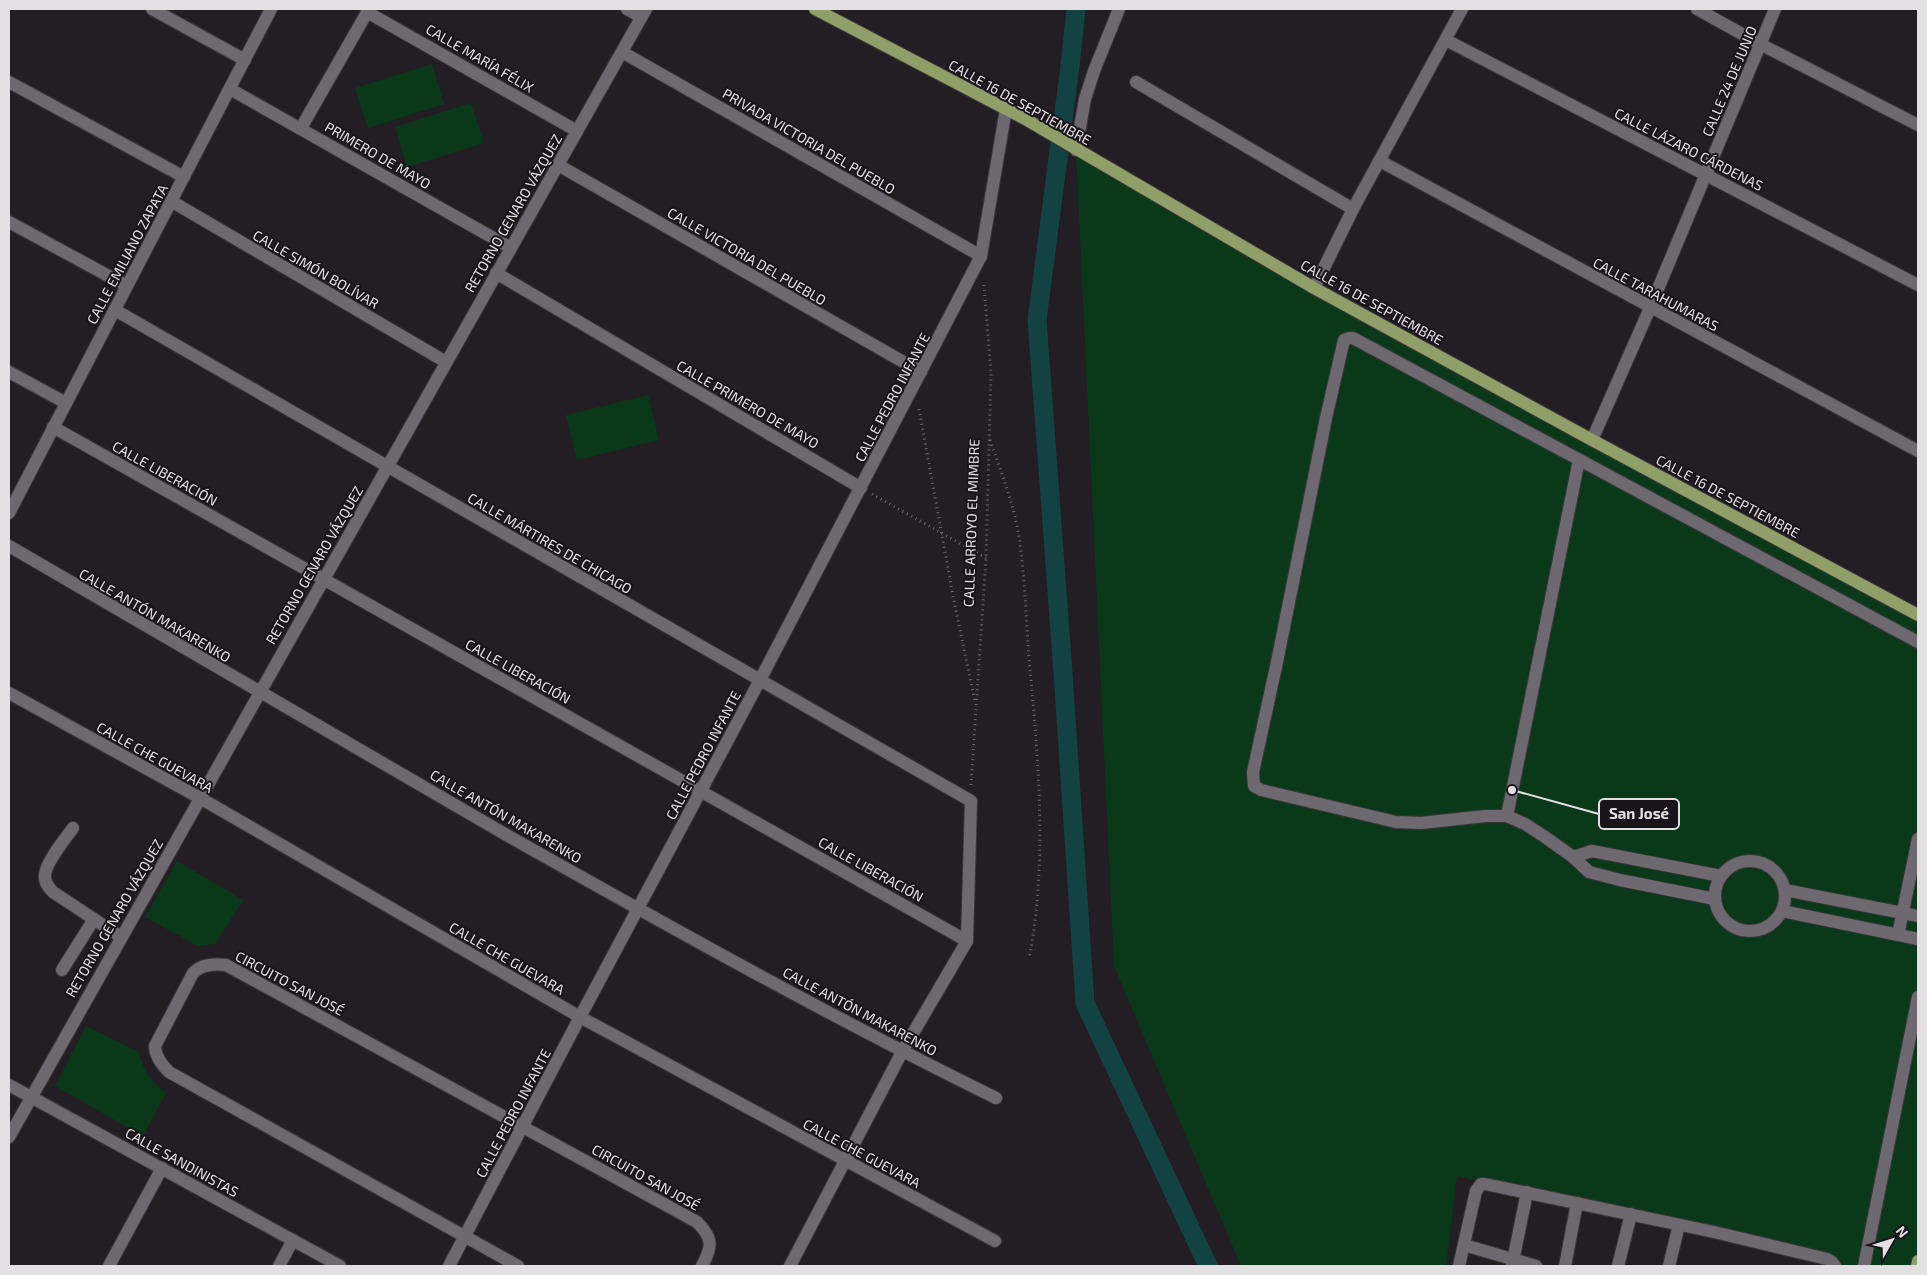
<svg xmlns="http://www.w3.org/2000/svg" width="1927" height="1275" font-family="'Exo 2',sans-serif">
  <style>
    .green { fill: #0a3919 }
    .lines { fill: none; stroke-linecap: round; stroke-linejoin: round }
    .canal { stroke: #124242; stroke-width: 19 }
    .minor-casing { stroke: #3b383c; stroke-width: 14 }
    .major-casing { stroke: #3b383c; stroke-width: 14 }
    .path { stroke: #6f6c71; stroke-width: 3; stroke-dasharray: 1 4; stroke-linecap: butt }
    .minor { stroke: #6e6970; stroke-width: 12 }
    .major { stroke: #909f68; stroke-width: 12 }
    .labels { text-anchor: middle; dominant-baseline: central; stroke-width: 4; stroke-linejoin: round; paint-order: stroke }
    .street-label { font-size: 14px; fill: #e3e0e4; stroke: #19151b }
    .leader { fill: none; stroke: #e3e0e4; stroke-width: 2 }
    .callout-dot { fill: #e3e0e4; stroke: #19151b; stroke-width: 2 }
    .callout { fill: #19151b; stroke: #e3e0e4; stroke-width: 2 }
    .callout-label { font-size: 15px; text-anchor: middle; font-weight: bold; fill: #e3e0e4 }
  </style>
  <rect width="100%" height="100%" fill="#221e24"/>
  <g class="green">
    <polygon points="432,64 444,104 368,128 355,88"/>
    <polygon points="471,103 484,143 407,167 395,127"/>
    <polygon points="1076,150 1918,614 1917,1266 1831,1266 1457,1176 1446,1266 1241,1266 1114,966"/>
    <polygon points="648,395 659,440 577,460 566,415"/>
    <polygon points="177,861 243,900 215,944 198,946 145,917"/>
    <path d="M86,1026L139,1052C144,1073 150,1079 166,1093L143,1136L55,1086Z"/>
  </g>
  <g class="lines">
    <polyline class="canal" points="1076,9 1070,66 1037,320 1063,673 1085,1003 1208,1266"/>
    <g class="minor-casing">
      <g id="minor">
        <polyline points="152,9 245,60"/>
        <polyline points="627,9 641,17"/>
        <polyline points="1697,9 1760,44 1918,125"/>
        <polyline points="367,12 577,131"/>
        <polyline points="1446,40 1918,285"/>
        <polyline points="622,52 981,256"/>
        <polyline points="9,82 184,177"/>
        <polyline points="1136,82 1353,209"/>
        <polyline points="230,89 511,248"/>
        <polyline points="301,128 369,9"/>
        <polyline points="1076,150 1085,99 1094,71 1119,9"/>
        <polyline points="1380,161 1918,451"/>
        <polyline points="558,165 921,372"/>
        <polyline points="171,201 446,362"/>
        <polyline points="9,222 127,286"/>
        <polyline points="496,273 861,488"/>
        <polyline points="1314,288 1353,209 1462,9"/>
        <polyline points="115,310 971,801 967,941 902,1052 790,1266"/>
        <polyline points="9,372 66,403"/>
        <polyline points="53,427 967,941"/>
        <polyline points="1592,440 1650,308 1775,9"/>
        <polyline points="9,513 271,9"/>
        <path d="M9,546C175,644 342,741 510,837C670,927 831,1017 996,1098"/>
        <polyline points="9,693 200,798 580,1017 995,1241"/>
        <polyline points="1507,816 1579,460"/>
        <path d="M73,828C65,839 47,861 45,874C44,882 48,887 53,892L121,937"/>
        <polyline points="1573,857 1592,851 1721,876"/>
        <circle cx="1750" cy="896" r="35"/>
        <polyline points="1785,890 1918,916"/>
        <polyline points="1715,899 1620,880 1589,872 1573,857 1545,837 1525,824 1507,816 1486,816 1421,823 1396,822 1261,790 1254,786 1253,772 1277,662 1326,418 1344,340 1349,338 1353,338 1918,642"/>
        <polyline points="1782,911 1918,939"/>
        <polyline points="1898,935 1918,839"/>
        <polyline points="62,970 94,919"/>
        <polyline points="9,1085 340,1266"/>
        <polyline points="9,1137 646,9"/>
        <polyline points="1464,1245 1536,1266"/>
        <polyline points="109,1266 162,1168"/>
        <polyline points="279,1266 293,1240"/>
        <polyline points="449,1266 580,1017 760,680 981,256 1006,109"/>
        <path d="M518,1266L169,1072C162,1065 155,1056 155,1046L193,973C202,964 214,964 226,965L697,1222C714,1239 712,1247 702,1266"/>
        <polyline points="1459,1266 1476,1191 1481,1184 1485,1184 1714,1232 1827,1259 1831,1261 1835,1266"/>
        <polyline points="1512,1266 1527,1192"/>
        <polyline points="1565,1266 1577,1203"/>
        <polyline points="1618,1266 1631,1214"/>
        <polyline points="1669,1266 1679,1225"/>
        <polyline points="1864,1266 1918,997"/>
      </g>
    </g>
    <g class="major-casing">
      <g id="major">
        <polyline points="815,9 1027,120 1314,288 1592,440 1918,615"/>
        <polyline points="1917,1266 1918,1261"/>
      </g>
    </g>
    <g class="path">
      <polyline points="919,409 953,596 975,702"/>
      <path d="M990,440C1001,472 1014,504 1019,537C1025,577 1026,618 1029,658C1038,755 1048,863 1029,959"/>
      <polyline points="872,494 986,558"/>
      <polyline points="971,785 986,558 991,374 984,285"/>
    </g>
    <use href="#minor" class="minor"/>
    <use href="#major" class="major"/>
  </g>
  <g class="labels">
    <g class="street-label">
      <text transform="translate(480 58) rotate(30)">CALLE MARÍA FÉLIX</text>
      <text transform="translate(1729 81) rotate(-67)">CALLE 24 DE JUNIO</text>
      <text transform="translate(1020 102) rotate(29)">CALLE 16 DE SEPTIEMBRE</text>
      <text transform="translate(809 141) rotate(30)">PRIVADA VICTORIA DEL PUEBLO</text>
      <text transform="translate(1689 149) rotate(27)">CALLE LÁZARO CÁRDENAS</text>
      <text transform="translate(378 155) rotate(30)">PRIMERO DE MAYO</text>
      <text transform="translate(513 213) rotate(-60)">RETORNO GENARO VÁZQUEZ</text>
      <text transform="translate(127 254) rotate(-62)">CALLE EMILIANO ZAPATA</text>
      <text transform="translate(747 256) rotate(30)">CALLE VICTORIA DEL PUEBLO</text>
      <text transform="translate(316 269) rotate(30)">CALLE SIMÓN BOLÍVAR</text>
      <text transform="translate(1656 294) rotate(28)">CALLE TARAHUMARAS</text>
      <text transform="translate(1372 302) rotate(29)">CALLE 16 DE SEPTIEMBRE</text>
      <text transform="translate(892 397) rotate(-62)">CALLE PEDRO INFANTE</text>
      <text transform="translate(748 404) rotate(30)">CALLE PRIMERO DE MAYO</text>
      <text transform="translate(165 473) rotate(29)">CALLE LIBERACIÓN</text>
      <text transform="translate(1728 496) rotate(28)">CALLE 16 DE SEPTIEMBRE</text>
      <text transform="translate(971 523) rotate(-88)">CALLE ARROYO EL MIMBRE</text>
      <text transform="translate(550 543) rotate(30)">CALLE MÁRTIRES DE CHICAGO</text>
      <text transform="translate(314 565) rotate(-60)">RETORNO GENARO VÁZQUEZ</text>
      <text transform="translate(155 615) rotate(30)">CALLE ANTÓN MAKARENKO</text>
      <text transform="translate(518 671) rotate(29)">CALLE LIBERACIÓN</text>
      <text transform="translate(703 755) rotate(-62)">CALLE PEDRO INFANTE</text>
      <text transform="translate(155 757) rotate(29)">CALLE CHE GUEVARA</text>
      <text transform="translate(506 816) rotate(30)">CALLE ANTÓN MAKARENKO</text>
      <text transform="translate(871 869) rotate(29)">CALLE LIBERACIÓN</text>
      <text transform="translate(114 918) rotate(-60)">RETORNO GENARO VÁZQUEZ</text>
      <text transform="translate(507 958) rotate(30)">CALLE CHE GUEVARA</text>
      <text transform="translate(290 983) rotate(28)">CIRCUITO SAN JOSÉ</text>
      <text transform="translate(860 1011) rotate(28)">CALLE ANTÓN MAKARENKO</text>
      <text transform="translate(513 1113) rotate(-62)">CALLE PEDRO INFANTE</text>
      <text transform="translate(862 1153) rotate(28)">CALLE CHE GUEVARA</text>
      <text transform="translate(182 1162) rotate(29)">CALLE SANDINISTAS</text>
      <text transform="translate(646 1177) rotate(29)">CIRCUITO SAN JOSÉ</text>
    </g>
  </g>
  <path class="leader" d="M1512 790L1599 814"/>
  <circle class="callout-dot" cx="1512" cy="790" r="5"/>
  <rect class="callout" x="1599" y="799" width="80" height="30" rx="5"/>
  <g class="callout-label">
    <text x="1639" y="819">San José</text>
  </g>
  <rect width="1927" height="1275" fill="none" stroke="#e3e0e4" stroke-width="20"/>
  <g transform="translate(1892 1240) rotate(51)" stroke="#19151b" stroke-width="4" paint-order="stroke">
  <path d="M0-4L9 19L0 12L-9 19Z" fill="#e3e0e4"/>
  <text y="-8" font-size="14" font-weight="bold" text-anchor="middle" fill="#e3e0e4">N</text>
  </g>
</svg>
